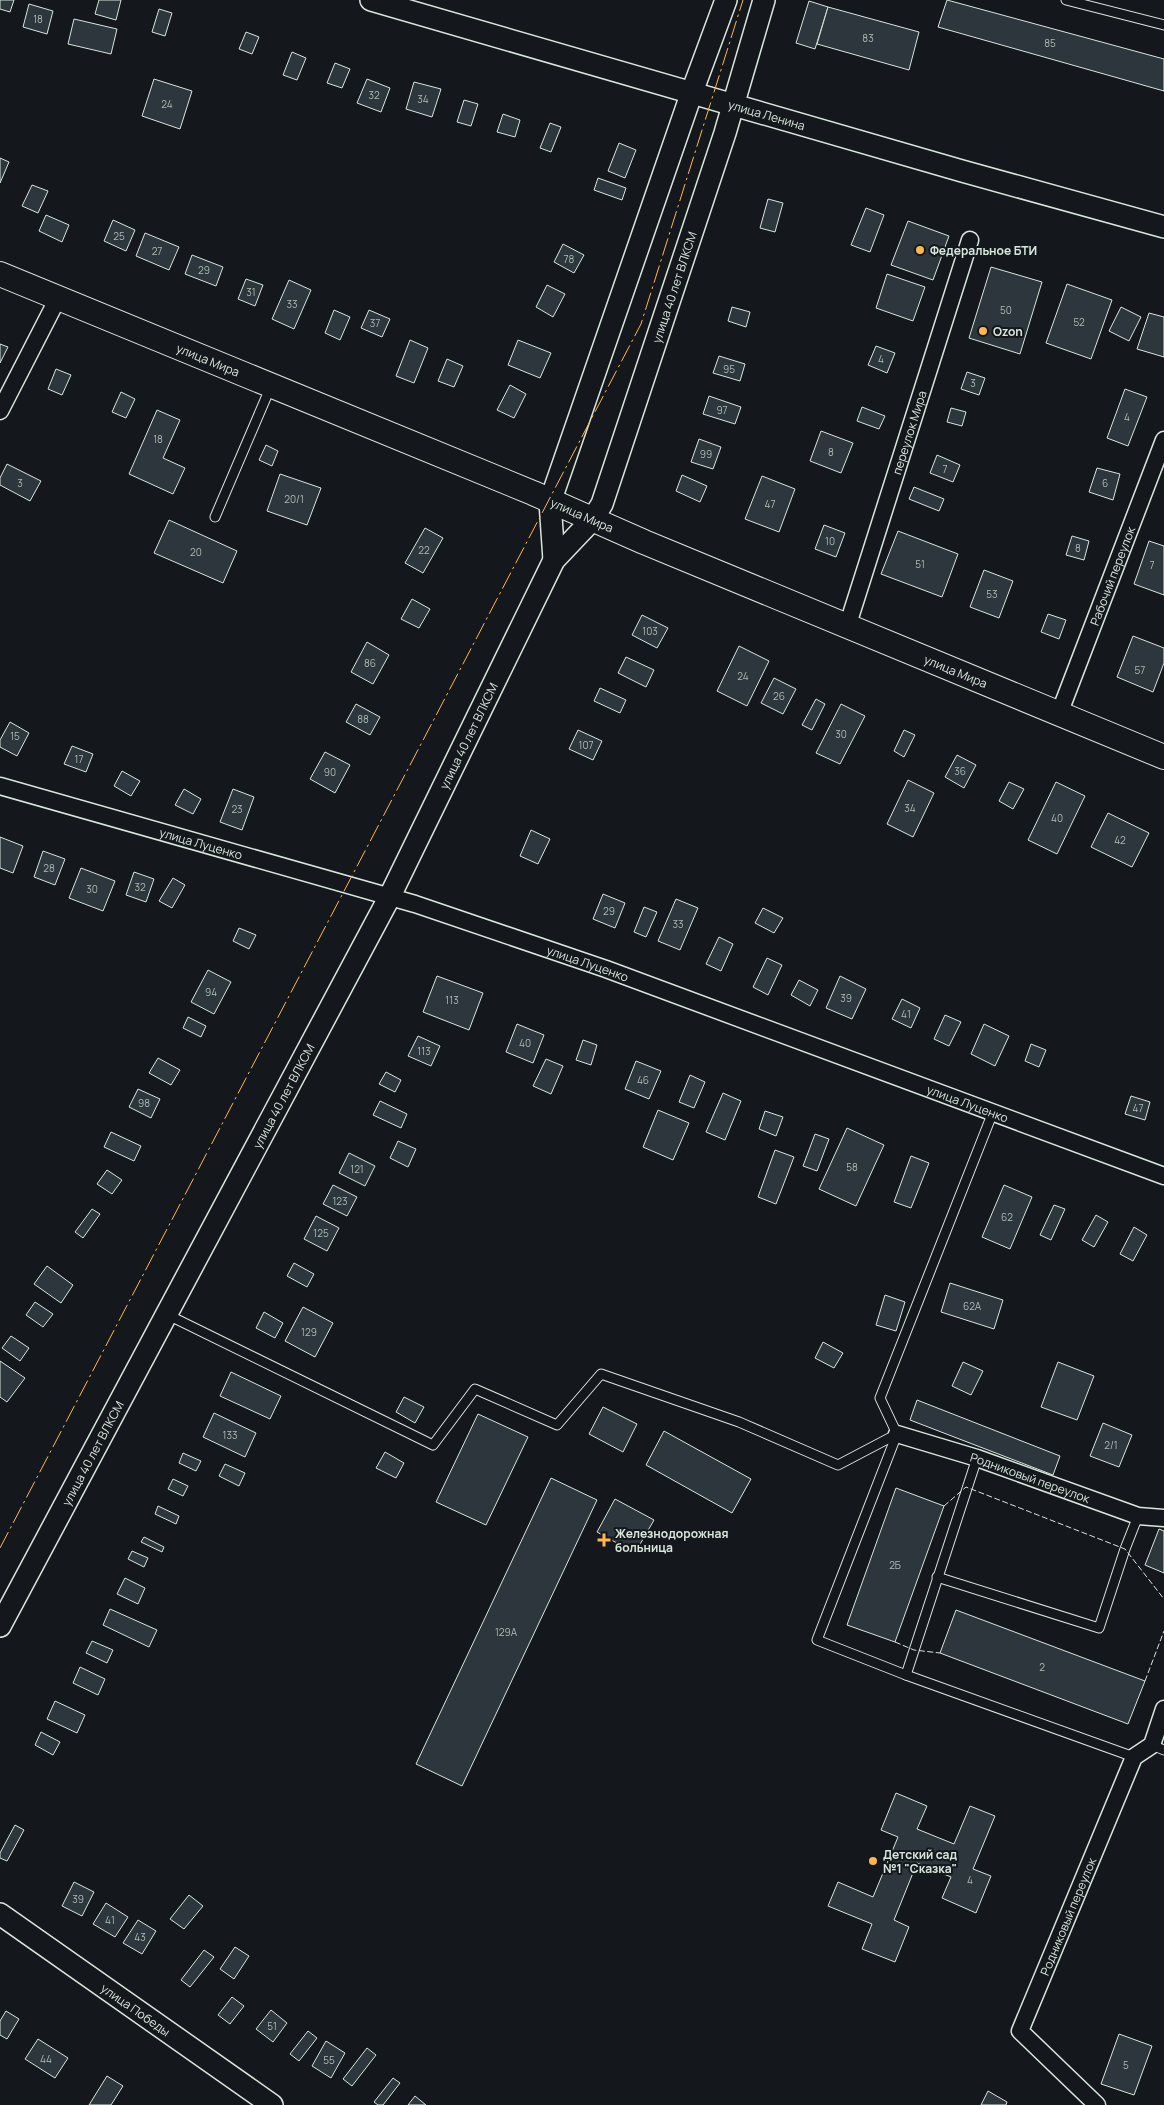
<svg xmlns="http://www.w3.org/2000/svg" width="1164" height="2105" font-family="Manrope,sans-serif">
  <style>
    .building { fill: #2c363c; stroke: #d8e6dc }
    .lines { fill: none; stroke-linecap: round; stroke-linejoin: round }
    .service-casing { stroke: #d8e6dc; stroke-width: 11 }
    .minor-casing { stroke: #d8e6dc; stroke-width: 19 }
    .tertiary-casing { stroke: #d8e6dc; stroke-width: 24 }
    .secondary-casing { stroke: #d8e6dc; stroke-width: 26 }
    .service { stroke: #14181c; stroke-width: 9 }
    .minor { stroke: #14181c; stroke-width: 16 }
    .tertiary { stroke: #14181c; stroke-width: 21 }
    .secondary { stroke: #14181c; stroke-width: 24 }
    .fence { stroke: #d8e6dc; stroke-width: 1; stroke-dasharray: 6 2.5; stroke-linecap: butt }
    .power { stroke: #ffb74d; stroke-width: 1; stroke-dasharray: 18 4 2.5 4; stroke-linecap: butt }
    .poi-dot { fill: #ffb74d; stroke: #14181c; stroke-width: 2 }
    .labels { text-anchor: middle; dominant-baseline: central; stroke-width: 4; stroke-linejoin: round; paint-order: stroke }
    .number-label { font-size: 10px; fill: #adbab4 }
    .street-label { font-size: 12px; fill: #d8e6dc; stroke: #14181c }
    .poi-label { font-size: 12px; font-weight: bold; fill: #d8e6dc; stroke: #14181c; text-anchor: start }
  </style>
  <rect width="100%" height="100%" fill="#14181c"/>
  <g class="building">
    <polygon points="0,0 14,0 10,12 0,9"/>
    <polygon points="99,0 121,0 116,20 95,14"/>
    <polygon points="947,0 1164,59 1164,91 938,27"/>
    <polygon points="809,1 828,7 815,49 796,43"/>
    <polygon points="29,4 53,11 47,34 23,27"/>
    <polygon points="828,7 919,32 909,70 817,44"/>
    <polygon points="159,9 172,13 165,36 152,32"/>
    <polygon points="74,19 117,29 111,54 68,44"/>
    <polygon points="246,32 259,37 252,54 239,49"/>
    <polygon points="292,52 306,58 297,80 283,75"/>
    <polygon points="335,63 350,69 342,88 327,83"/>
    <polygon points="154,79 192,91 180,129 142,116"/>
    <polygon points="367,79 390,88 381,112 357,103"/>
    <polygon points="414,82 441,89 432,117 406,109"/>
    <polygon points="464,100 478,104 471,126 457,122"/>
    <polygon points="503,114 520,120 515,137 497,132"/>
    <polygon points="550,123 561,127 551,152 540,148"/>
    <polygon points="619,143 636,150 625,178 608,171"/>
    <polygon points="0,158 9,162 0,183"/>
    <polygon points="598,178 626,188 622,200 594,190"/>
    <polygon points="32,185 48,191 38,213 22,206"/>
    <polygon points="768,199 783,203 775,232 760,228"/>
    <polygon points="866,208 884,215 870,252 851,245"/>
    <polygon points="46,215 69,225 62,242 39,231"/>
    <polygon points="113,220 135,230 126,251 104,241"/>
    <polygon points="908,221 949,236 933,280 891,265"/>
    <polygon points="145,233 179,247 169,270 136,256"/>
    <polygon points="563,244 584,255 574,273 554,262"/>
    <polygon points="192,255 223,267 216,286 185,274"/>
    <polygon points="991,267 1042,282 1020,354 969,338"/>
    <polygon points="887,274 925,287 913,321 876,308"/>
    <polygon points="246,279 263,285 255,306 238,299"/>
    <polygon points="289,280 311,290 294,329 272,319"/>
    <polygon points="1067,284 1112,300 1091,359 1046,343"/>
    <polygon points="547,285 565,294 553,317 536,307"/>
    <polygon points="732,307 750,312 746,327 728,321"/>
    <polygon points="1121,307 1141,317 1129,341 1109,331"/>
    <polygon points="334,310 350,317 340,340 325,333"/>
    <polygon points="369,310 390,319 382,337 361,328"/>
    <polygon points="1149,313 1164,317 1164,357 1137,349"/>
    <polygon points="410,340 428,348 414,383 396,376"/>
    <polygon points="518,340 551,353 540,378 508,365"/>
    <polygon points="0,344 8,347 0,363"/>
    <polygon points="876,346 895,353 887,373 868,365"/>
    <polygon points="719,356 745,364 740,381 713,373"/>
    <polygon points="447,359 463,366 454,387 438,381"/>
    <polygon points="56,369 71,375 62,395 48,389"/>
    <polygon points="967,372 985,378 979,395 961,389"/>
    <polygon points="510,385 526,394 514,418 497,410"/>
    <polygon points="1125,389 1147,397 1128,446 1107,438"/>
    <polygon points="121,392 135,399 126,418 112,412"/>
    <polygon points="709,396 741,407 735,424 703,414"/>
    <polygon points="862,407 885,416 879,429 857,421"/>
    <polygon points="951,408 966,412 962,426 947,422"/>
    <polygon points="157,410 180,420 163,458 185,468 173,494 129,474"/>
    <polygon points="821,431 853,443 841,473 810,461"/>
    <polygon points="699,439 721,447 713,469 691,462"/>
    <polygon points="266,445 278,451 272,466 259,460"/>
    <polygon points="937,455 960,465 953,482 930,473"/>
    <polygon points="7,464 41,481 30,501 0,485 0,478"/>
    <polygon points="1097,468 1120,474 1113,500 1089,492"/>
    <polygon points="280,474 321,488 307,525 267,511"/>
    <polygon points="682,475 707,486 700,502 676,491"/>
    <polygon points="762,476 795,489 779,532 745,519"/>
    <polygon points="914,487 944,499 939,511 909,499"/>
    <polygon points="169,520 237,551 223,583 154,553"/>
    <polygon points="824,525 845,533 836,557 815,549"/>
    <polygon points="425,528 443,538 423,573 405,563"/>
    <polygon points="898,531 958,554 942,597 881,574"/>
    <polygon points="1072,536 1089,541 1084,560 1066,555"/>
    <polygon points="1149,541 1164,546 1164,595 1134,584"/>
    <polygon points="984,570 1013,581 999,618 970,607"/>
    <polygon points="412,599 430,609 419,628 401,619"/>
    <polygon points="1048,614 1066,620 1059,639 1041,632"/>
    <polygon points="642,615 668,628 657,648 632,635"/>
    <polygon points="1133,636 1164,648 1164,663 1153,692 1117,677"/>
    <polygon points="367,642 389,655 373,684 351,672"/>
    <polygon points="739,646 769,661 747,706 717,691"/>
    <polygon points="626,657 654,670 646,687 618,673"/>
    <polygon points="774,678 796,689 783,714 761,703"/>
    <polygon points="600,688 626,700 620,713 594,701"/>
    <polygon points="816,699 825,704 812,730 802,725"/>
    <polygon points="356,704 380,717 370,735 346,722"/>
    <polygon points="841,704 865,716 840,764 816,753"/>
    <polygon points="10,722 29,733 17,756 0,747 0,740"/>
    <polygon points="578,730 602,741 593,760 569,749"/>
    <polygon points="904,730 915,735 904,757 894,751"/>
    <polygon points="72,746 93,754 86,772 64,764"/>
    <polygon points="325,752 350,765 335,793 310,779"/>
    <polygon points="957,755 976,765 964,788 945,777"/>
    <polygon points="122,771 140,781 131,796 114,786"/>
    <polygon points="908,780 934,793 913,837 887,824"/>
    <polygon points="1009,782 1024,789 1013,809 999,801"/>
    <polygon points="1056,782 1085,796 1057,854 1028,840"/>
    <polygon points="184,789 201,799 193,814 175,805"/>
    <polygon points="233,789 254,797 242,830 220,822"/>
    <polygon points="1108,813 1149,833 1132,867 1091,847"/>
    <polygon points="531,830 550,839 538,864 520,856"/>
    <polygon points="0,837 23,846 13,873 0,868"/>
    <polygon points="43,851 65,859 55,885 34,877"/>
    <polygon points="81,868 115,881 103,911 69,898"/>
    <polygon points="134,872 154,879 146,902 126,895"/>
    <polygon points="173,878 185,885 172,908 159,901"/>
    <polygon points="603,894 625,903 615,928 593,919"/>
    <polygon points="676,899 698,908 680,950 658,941"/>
    <polygon points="644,907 657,912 646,937 634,932"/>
    <polygon points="763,908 783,918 774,933 755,923"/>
    <polygon points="239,928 256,935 249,949 233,941"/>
    <polygon points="719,937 733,944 721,971 706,964"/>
    <polygon points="767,958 782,965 768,995 753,987"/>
    <polygon points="208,970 231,982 214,1014 191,1002"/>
    <polygon points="437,976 483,993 469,1030 423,1012"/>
    <polygon points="840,976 866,989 852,1019 826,1008"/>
    <polygon points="799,980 818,990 810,1006 791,995"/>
    <polygon points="902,999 920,1008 911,1028 892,1019"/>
    <polygon points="945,1015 961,1022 949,1046 934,1039"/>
    <polygon points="188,1017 206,1026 201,1037 183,1028"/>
    <polygon points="517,1024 544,1035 533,1063 506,1052"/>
    <polygon points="984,1024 1009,1036 995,1066 971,1054"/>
    <polygon points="418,1036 440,1046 431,1066 408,1056"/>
    <polygon points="583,1040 597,1045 591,1065 576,1060"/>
    <polygon points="1031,1044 1046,1050 1039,1067 1025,1061"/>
    <polygon points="158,1058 180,1070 171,1085 149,1073"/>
    <polygon points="546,1059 563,1066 551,1094 533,1086"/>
    <polygon points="636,1061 661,1071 649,1099 625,1089"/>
    <polygon points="386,1072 401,1080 395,1092 379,1084"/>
    <polygon points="690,1075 705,1082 694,1108 679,1102"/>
    <polygon points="138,1089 160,1099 151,1118 129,1107"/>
    <polygon points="723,1093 741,1101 725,1140 706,1132"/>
    <polygon points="1131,1096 1150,1102 1145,1120 1125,1114"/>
    <polygon points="380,1101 407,1114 401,1128 373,1115"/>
    <polygon points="658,1110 689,1123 673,1160 643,1147"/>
    <polygon points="765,1111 783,1117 776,1136 759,1129"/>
    <polygon points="847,1128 884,1145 856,1206 819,1189"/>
    <polygon points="111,1132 141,1146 134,1161 104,1147"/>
    <polygon points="815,1134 829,1139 817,1171 803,1166"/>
    <polygon points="398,1141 416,1149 408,1167 390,1158"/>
    <polygon points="775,1150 794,1157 776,1204 758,1197"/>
    <polygon points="349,1153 375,1166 365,1186 339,1173"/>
    <polygon points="911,1156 929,1163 911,1208 894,1202"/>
    <polygon points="107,1170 122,1180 112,1194 97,1184"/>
    <polygon points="333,1185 357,1197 347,1216 323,1204"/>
    <polygon points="1004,1185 1032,1197 1010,1249 982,1237"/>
    <polygon points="1054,1205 1065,1209 1051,1240 1040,1235"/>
    <polygon points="92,1209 100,1214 83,1238 75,1232"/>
    <polygon points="1096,1215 1108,1222 1094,1247 1082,1240"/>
    <polygon points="316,1216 339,1228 327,1251 304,1239"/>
    <polygon points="1134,1227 1147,1235 1133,1261 1120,1254"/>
    <polygon points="294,1263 314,1274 307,1287 287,1276"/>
    <polygon points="47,1266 73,1285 61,1303 34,1284"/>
    <polygon points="950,1283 1003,1300 994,1329 941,1312"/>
    <polygon points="885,1295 905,1302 896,1331 876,1325"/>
    <polygon points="35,1302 53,1314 43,1327 26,1315"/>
    <polygon points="303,1307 333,1323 315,1357 285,1341"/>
    <polygon points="264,1312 283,1323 275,1338 256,1328"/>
    <polygon points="11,1336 29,1348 20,1361 2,1348"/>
    <polygon points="823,1342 843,1353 834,1368 815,1358"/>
    <polygon points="0,1361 25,1378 7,1402 0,1397"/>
    <polygon points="963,1362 983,1371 971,1395 952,1386"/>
    <polygon points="1058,1362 1094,1376 1077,1420 1041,1407"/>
    <polygon points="231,1372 281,1396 270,1419 220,1396"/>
    <polygon points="404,1397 424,1407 415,1423 396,1412"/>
    <polygon points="917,1400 1060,1456 1053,1475 910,1420"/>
    <polygon points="603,1407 637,1424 623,1452 589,1434"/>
    <polygon points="214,1413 256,1433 245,1457 203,1437"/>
    <polygon points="478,1414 528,1437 486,1525 436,1502"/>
    <polygon points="1103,1423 1132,1435 1119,1467 1090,1456"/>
    <polygon points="664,1431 751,1479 732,1513 646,1465"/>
    <polygon points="385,1452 404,1463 396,1478 376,1468"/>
    <polygon points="183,1453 201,1461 196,1471 179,1463"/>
    <polygon points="225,1464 245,1473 239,1486 219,1476"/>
    <polygon points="551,1478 597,1500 462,1786 416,1764"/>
    <polygon points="173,1479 188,1486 183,1496 168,1489"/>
    <polygon points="896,1488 944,1506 895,1642 847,1625"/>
    <polygon points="615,1499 654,1520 635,1553 597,1532"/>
    <polygon points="158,1506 179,1516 176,1524 155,1514"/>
    <polygon points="1159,1529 1164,1531 1164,1573 1145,1565"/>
    <polygon points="144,1537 164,1547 162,1552 141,1542"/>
    <polygon points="132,1551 148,1558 144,1567 128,1559"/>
    <polygon points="125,1578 145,1588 138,1604 117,1594"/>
    <polygon points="110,1609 157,1630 149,1647 103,1625"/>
    <polygon points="956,1610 1145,1681 1128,1724 940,1653"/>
    <polygon points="92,1641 113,1650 107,1663 86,1653"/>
    <polygon points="80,1667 105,1679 98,1695 73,1683"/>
    <polygon points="55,1701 85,1715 77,1733 47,1719"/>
    <polygon points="41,1732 60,1742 53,1755 35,1745"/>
    <polygon points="896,1793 927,1806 917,1829 954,1844 970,1806 995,1816 973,1869 991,1876 976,1913 942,1898 951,1877 917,1863 894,1920 909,1927 895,1962 862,1949 872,1924 828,1906 838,1882 873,1897 898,1837 881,1830"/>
    <polygon points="15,1825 24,1830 7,1861 0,1858 0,1853"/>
    <polygon points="74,1882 94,1892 82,1916 62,1906"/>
    <polygon points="189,1895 203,1906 184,1929 170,1919"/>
    <polygon points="106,1903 128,1917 115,1937 93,1924"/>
    <polygon points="138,1920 156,1931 142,1954 123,1943"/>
    <polygon points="235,1947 249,1956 234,1979 220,1969"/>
    <polygon points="204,1950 214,1957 190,1987 181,1980"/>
    <polygon points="232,1997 244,2006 230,2024 218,2015"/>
    <polygon points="271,2010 287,2023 273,2042 256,2029"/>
    <polygon points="6,2011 19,2019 7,2039 0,2035 0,2021"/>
    <polygon points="308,2031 317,2038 299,2061 290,2054"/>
    <polygon points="1119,2034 1152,2046 1134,2095 1101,2084"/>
    <polygon points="38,2039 68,2058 55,2078 25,2059"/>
    <polygon points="326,2041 345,2053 331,2078 312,2066"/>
    <polygon points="367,2048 376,2055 352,2086 343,2079"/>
    <polygon points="107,2076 123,2086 111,2105 89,2105"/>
    <polygon points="393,2078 400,2083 383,2105 378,2105 374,2102"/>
    <polygon points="988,2091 1007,2102 1006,2105 981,2105"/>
    <polygon points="415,2096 426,2105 408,2105"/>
  </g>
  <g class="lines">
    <g class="service-casing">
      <g id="service">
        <polyline points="1066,0 1164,25"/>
        <polyline points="215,517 271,386"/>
        <polyline points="166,1314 433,1445 475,1389 557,1425 601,1374 739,1422 838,1465 897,1434"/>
        <polyline points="977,1458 906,1675 1134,1757"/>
        <polyline points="937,1577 1099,1628 1125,1549 1138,1516"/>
        <polyline points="906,1675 817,1640 897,1434 880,1398 993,1112"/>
        <polyline points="1152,1745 1164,1750"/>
      </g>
    </g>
    <g class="minor-casing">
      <g id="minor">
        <polyline points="0,411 58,298"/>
        <path id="s1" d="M848,624L970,240"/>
        <path id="s2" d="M1059,714L1164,440"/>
        <path id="s3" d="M0,786L415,904L606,969L1164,1176"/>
        <path id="s4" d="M897,1434L977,1458L1138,1516L1164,1518"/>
        <path id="s5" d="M1097,2105L1020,2031L1134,1757L1152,1745L1164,1709"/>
      </g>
    </g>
    <g class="tertiary-casing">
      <g id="tertiary">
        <path id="s6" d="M371,0L962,171L1164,227"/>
        <polyline points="554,560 550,502 692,92 726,0"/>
        <path id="s7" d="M0,1626L389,898L554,560L592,520L602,504L725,133L764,0"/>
        <path id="s8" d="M0,1914L272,2105"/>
      </g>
    </g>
    <g class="secondary-casing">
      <g id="secondary">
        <path id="s9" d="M0,274L533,493L644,542L1164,757"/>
      </g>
    </g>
    <use href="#service" class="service"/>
    <use href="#minor" class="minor"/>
    <use href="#tertiary" class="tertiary"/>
    <use href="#secondary" class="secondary"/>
    <g class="fence">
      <polyline points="944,1506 966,1487 1125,1549 1164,1599"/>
      <polyline points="895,1642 914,1650 940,1653"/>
      <polyline points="1145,1681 1164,1631"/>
    </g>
    <polyline class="power" points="0,1548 641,324 743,0"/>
  </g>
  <g class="poi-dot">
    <circle cx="920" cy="250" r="5"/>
    <circle cx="983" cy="331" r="5"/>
    <path d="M601.5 1532.5h5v5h5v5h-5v5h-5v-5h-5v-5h5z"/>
    <circle cx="873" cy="1861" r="5"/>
  </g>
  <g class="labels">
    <g class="number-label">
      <text x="38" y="19">18</text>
      <text x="868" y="38">83</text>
      <text x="1050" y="43">85</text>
      <text x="374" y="95">32</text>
      <text x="423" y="99">34</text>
      <text x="167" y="104">24</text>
      <text x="119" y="236">25</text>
      <text x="157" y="251">27</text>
      <text x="569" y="259">78</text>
      <text x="204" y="270">29</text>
      <text x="251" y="292">31</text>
      <text x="292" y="304">33</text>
      <text x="1006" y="310">50</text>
      <text x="1079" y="322">52</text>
      <text x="375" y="323">37</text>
      <text x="881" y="359">4</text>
      <text x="729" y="369">95</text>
      <text x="973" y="383">3</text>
      <text x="722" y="410">97</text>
      <text x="1127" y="417">4</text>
      <text x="158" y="439">18</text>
      <text x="831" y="452">8</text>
      <text x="706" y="454">99</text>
      <text x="945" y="469">7</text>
      <text x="20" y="483">3</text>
      <text x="1105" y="483">6</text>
      <text x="294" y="499">20/1</text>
      <text x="770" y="504">47</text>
      <text x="830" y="541">10</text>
      <text x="1078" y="548">8</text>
      <text x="424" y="550">22</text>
      <text x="196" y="552">20</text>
      <text x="920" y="564">51</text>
      <text x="1152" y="565">7</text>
      <text x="992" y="594">53</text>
      <text x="650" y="631">103</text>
      <text x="370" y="663">86</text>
      <text x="1140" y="670">57</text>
      <text x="743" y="676">24</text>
      <text x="779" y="696">26</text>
      <text x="363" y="719">88</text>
      <text x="841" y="734">30</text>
      <text x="15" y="736">15</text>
      <text x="586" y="745">107</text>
      <text x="79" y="759">17</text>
      <text x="960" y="771">36</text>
      <text x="330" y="772">90</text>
      <text x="910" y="808">34</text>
      <text x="237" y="809">23</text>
      <text x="1057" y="818">40</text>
      <text x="1120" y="840">42</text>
      <text x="49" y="868">28</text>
      <text x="140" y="887">32</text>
      <text x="92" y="889">30</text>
      <text x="609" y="911">29</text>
      <text x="678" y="924">33</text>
      <text x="211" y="992">94</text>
      <text x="846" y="998">39</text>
      <text x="452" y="1000">113</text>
      <text x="906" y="1014">41</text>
      <text x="525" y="1043">40</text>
      <text x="424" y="1051">113</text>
      <text x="643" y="1080">46</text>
      <text x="144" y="1103">98</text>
      <text x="1138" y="1108">47</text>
      <text x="852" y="1167">58</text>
      <text x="357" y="1169">121</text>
      <text x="340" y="1201">123</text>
      <text x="1007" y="1217">62</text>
      <text x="321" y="1233">125</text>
      <text x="972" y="1306">62А</text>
      <text x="309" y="1332">129</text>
      <text x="230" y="1435">133</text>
      <text x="1111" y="1445">2/1</text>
      <text x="895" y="1565">2Б</text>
      <text x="506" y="1632">129А</text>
      <text x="1042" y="1667">2</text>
      <text x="970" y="1880">4</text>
      <text x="78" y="1899">39</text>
      <text x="110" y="1920">41</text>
      <text x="140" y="1937">43</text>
      <text x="272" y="2026">51</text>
      <text x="46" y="2059">44</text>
      <text x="329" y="2060">55</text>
      <text x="1126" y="2065">5</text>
    </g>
    <g class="street-label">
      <text stroke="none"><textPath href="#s6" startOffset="412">улица Ленина</textPath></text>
      <text stroke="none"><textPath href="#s7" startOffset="1504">улица 40 лет ВЛКСМ</textPath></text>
      <text stroke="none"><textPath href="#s9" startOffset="225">улица Мира</textPath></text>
      <text stroke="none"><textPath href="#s1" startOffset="201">переулок Мира</textPath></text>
      <text stroke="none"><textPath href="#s9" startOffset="630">улица Мира</textPath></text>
      <text stroke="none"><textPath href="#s2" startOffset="148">Рабочий переулок</textPath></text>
      <text stroke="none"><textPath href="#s9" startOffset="1035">улица Мира</textPath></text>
      <text stroke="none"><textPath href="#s7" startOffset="1006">улица 40 лет ВЛКСМ</textPath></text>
      <text stroke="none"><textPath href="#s3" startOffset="209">улица Луценко</textPath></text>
      <text stroke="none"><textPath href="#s3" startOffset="614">улица Луценко</textPath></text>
      <text stroke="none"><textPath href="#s7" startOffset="601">улица 40 лет ВЛКСМ</textPath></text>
      <text stroke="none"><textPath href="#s3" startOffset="1019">улица Луценко</textPath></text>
      <text stroke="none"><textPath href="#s7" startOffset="196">улица 40 лет ВЛКСМ</textPath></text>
      <text stroke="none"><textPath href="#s4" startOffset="140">Родниковый переулок</textPath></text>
      <text stroke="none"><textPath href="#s5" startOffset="231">Родниковый переулок</textPath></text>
      <text stroke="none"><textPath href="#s8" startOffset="166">улица Победы</textPath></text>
    </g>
    <g class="poi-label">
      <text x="930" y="250">Федеральное БТИ</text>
      <text x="993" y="331">Ozon</text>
      <text x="615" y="1533">Железнодорожная<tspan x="615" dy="14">больница</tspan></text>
      <text x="883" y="1854">Детский сад<tspan x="883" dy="14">№1 "Сказка"</tspan></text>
    </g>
  </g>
</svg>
